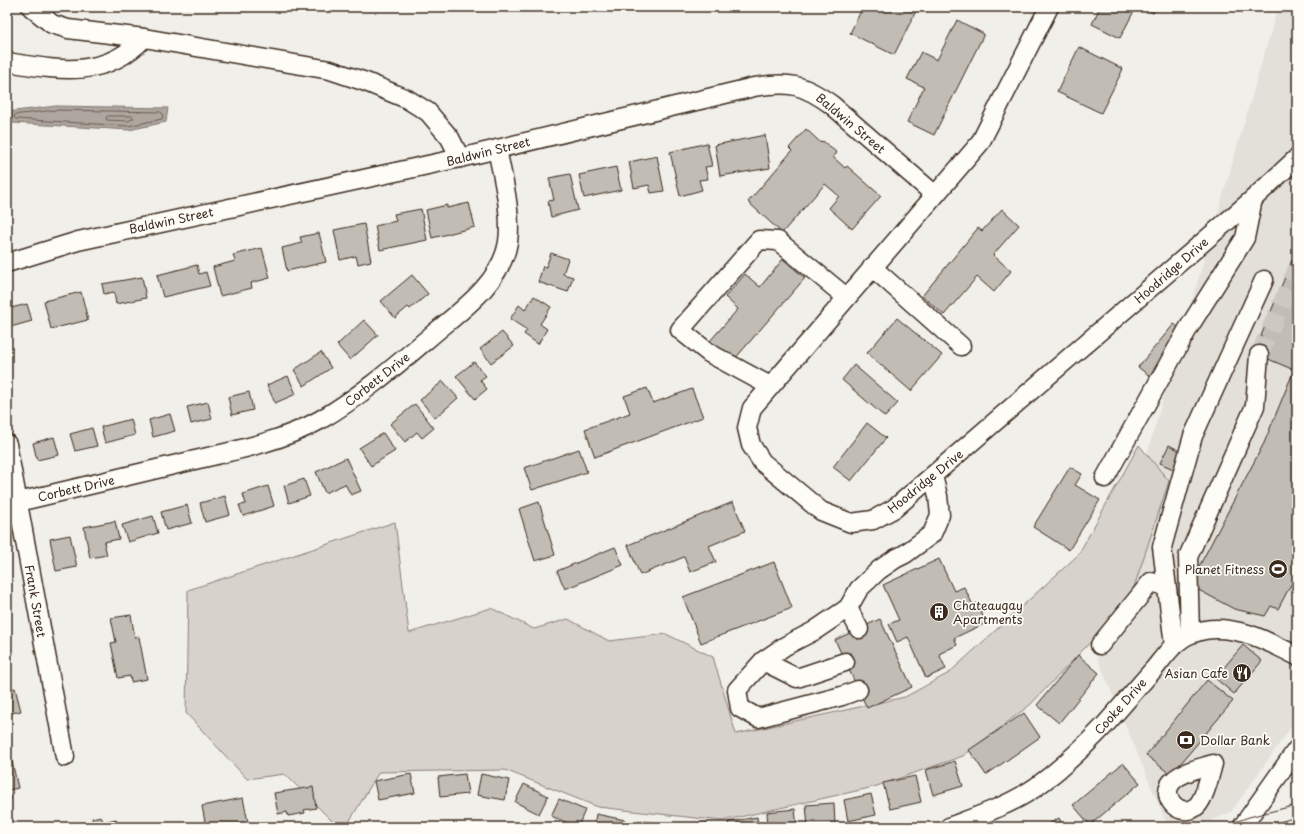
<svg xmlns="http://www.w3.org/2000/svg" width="1304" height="834" font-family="'Playpen Sans',sans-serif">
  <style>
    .built { fill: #e3e0da }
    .green { fill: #d7d2cc; stroke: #897e75 }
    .water { fill: #aea69f; stroke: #80746b }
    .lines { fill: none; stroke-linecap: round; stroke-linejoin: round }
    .shore { stroke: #695c52; stroke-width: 1 }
    .building { fill: #c1bcb4; stroke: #3b2a1e }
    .minor-tunnel { stroke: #cdc8c1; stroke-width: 18; stroke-dasharray: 18 9; stroke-linecap: butt }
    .minor-casing { stroke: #3b2a1e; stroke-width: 21 }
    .minor { stroke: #fdfcf7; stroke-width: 18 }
    .tram { stroke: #3b2a1e; stroke-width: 1 }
    .labels { text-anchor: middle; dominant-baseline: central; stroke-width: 3.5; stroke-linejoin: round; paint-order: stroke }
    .street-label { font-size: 12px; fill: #3b2a1e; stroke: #fdfcf7 }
    .poi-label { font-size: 12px; fill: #3b2a1e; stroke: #fdfcf7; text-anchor: end }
  </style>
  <rect width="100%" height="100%" fill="#f1efea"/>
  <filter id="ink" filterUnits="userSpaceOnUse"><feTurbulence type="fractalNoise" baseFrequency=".025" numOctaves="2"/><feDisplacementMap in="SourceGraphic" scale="8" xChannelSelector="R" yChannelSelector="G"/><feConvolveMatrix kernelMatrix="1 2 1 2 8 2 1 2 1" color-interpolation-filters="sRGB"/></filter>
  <g filter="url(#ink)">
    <polygon class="built" points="1278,7 1297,7 1297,719 1231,812 1195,827 1168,827 1089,638 1132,505"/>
    <polygon class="green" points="1139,445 1169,481 1129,602 1030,705 963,756 874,787 722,821 598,807 505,770 379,772 346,827 338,827 285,774 247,779 186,713 188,590 395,522 409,633 491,608 534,629 568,619 609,641 666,634 713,657 736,734 905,697 949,673 1078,555"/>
    <polygon class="water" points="56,106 168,108 166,122 129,130 13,123 7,115 7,112"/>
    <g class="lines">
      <g class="shore">
        <polygon points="56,110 161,112 163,114 162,119 128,126 16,119 14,117 15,115"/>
        <polygon points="108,116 132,116 134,118 128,121 107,120 106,118"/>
      </g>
    </g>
    <g class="building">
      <polygon points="863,7 918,7 894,55 850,33"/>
      <polygon points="1100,7 1136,7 1120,38 1092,24"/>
      <polygon points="1142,7 1156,7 1153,13"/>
      <polygon points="957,20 984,34 934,135 907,122 924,87 907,79 921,52 937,60"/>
      <polygon points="1079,47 1123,69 1101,113 1057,92"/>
      <polygon points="806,129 821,143 823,141 837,153 833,157 845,168 847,166 881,196 852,229 829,208 839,196 825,184 782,233 748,202 792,151 789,148"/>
      <polygon points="765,135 770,168 720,176 715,145"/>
      <polygon points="707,143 712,166 705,167 708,179 699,180 702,190 680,196 670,152"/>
      <polygon points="657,156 664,191 651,193 649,185 634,188 629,162"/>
      <polygon points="616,167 621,190 584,198 579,175"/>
      <polygon points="570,174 578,210 551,217 548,201 554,200 549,178"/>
      <polygon points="469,203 475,227 432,238 426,210 447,205 447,208"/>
      <polygon points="421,209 427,240 380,250 375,226 396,221 394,214"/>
      <polygon points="1002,209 1019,225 993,255 1011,271 994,292 977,277 944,315 922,296 978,228 982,231"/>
      <polygon points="364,224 371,261 358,264 356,256 340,260 334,230"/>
      <polygon points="319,233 326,262 287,271 282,248 302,243 300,237"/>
      <polygon points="262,248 270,278 251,283 252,288 220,296 213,267 235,261 233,255"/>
      <polygon points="551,253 568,259 563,274 573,277 568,292 538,282 543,266 546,267"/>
      <polygon points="783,259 805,278 733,361 710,341 738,309 725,297 745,274 760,287"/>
      <polygon points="1292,260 1297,262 1297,573 1278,609 1271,606 1265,616 1234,609 1195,588 1193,578 1264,443 1294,370 1254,353"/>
      <polygon points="197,265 199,274 206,272 210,286 163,297 157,275"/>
      <polygon points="412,275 428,294 410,309 408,307 395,318 381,301"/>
      <polygon points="142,277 146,298 116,304 114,292 104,294 102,284"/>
      <polygon points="81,292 88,320 51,329 44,301"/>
      <polygon points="534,296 551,307 540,324 547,329 538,344 524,334 527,330 510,319 519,305 525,310"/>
      <polygon points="27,304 32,321 7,328 7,309"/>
      <polygon points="897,318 942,355 911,391 867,353"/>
      <polygon points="364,320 378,335 350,360 337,345"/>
      <polygon points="1174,324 1182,330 1152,378 1138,367"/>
      <polygon points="502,332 514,346 491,363 480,349"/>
      <polygon points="321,352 331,368 304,386 294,370"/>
      <polygon points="474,362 486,376 480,380 487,389 475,399 456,376"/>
      <polygon points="854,365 898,403 885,417 842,380"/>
      <polygon points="288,376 296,394 275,403 267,385"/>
      <polygon points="443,381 458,398 435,418 420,400"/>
      <polygon points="647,388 653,403 692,389 703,417 595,457 585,429 630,413 624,396"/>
      <polygon points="249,392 253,410 232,415 228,397"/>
      <polygon points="208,402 212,419 191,424 187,407"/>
      <polygon points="415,404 434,428 422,438 417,432 405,442 390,424"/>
      <polygon points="170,414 175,431 153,437 149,420"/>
      <polygon points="131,419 135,435 105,443 101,427"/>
      <polygon points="867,423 886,438 851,481 833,467"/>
      <polygon points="92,428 97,446 75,451 70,434"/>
      <polygon points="383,433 395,451 371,466 359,448"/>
      <polygon points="54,437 59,455 37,460 33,443"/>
      <polygon points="1169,445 1182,452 1173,469 1160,463"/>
      <polygon points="579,449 587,472 532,490 524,468"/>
      <polygon points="346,458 361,491 351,495 345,484 325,493 316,472"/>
      <polygon points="1070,467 1082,474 1075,485 1100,500 1069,550 1033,527"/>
      <polygon points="304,479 310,496 289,503 284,486"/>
      <polygon points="268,486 274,506 243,516 239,505 246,504 243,494"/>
      <polygon points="225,496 230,515 205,522 200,503"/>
      <polygon points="539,502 555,555 535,561 519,509"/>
      <polygon points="733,502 745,531 709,546 716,562 690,572 684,557 640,575 628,545"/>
      <polygon points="187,505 192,523 166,530 161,512"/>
      <polygon points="153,516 158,533 128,542 122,525"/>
      <polygon points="115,521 119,539 104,542 107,555 90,558 84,527"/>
      <polygon points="70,535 77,567 56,571 50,539"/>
      <polygon points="615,547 623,565 565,589 557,571"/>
      <polygon points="939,559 954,591 964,587 973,605 977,603 986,623 954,638 957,645 939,654 946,669 926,678 908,637 897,642 889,624 899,620 883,585"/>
      <polygon points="774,562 792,608 701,643 683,597"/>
      <polygon points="131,615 135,638 139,637 147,679 131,682 130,676 118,678 111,643 116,642 111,618"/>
      <polygon points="880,619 912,687 867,708 835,640"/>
      <polygon points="1243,645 1262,661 1234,694 1215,678"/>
      <polygon points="7,651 12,669 7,670"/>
      <polygon points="1078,655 1099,673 1059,723 1037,705"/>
      <polygon points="1207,680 1233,701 1171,775 1146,755"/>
      <polygon points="15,688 21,711 7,714 7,690"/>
      <polygon points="1024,713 1040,737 986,775 969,750"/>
      <polygon points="12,761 18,788 9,790 11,799 7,800 7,762"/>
      <polygon points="955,761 963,786 933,795 926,770"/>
      <polygon points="1123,763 1140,783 1090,825 1073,805"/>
      <polygon points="411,774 415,793 378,800 374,781"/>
      <polygon points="465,774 468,794 440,797 438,777"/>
      <polygon points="481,774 509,780 505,800 477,795"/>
      <polygon points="915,776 921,802 890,809 883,783"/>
      <polygon points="524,784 548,796 539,814 515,802"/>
      <polygon points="313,787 316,808 304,810 305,813 288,816 287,812 278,814 274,793"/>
      <polygon points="871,794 876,815 848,821 844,800"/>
      <polygon points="243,798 248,822 224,827 206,827 202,806"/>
      <polygon points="559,799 585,810 578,827 551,816"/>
      <polygon points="834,803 835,826 808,827 806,805"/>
      <polygon points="795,809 797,827 768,827 767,812"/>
      <polygon points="596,814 625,820 623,827 594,827"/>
      <polygon points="101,816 103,822 116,819 118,827 86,827 86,824 93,822 92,818"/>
      <polygon points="757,817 758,827 729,827 728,822"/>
      <polygon points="1059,818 1064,827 1044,827"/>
      <polygon points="638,821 667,824 666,827 638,827"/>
      <polygon points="707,823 707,827 678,827 678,824"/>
    </g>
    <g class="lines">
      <polyline class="minor-tunnel" points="1259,355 1297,268"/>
      <g class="minor-casing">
        <g id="minor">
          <polyline points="31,7 52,24 68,29 144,38 330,70 366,82 407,99 428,112 450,138 460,158"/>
          <polyline points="1049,7 980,143 752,408 747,428 751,445 762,462 821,511 851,523 873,520 895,508 1253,199 1297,158"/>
          <path d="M7,62C58,70 104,80 144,38"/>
          <path d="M7,263L78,241L460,158L754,87C789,81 803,84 832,105L935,195"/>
          <polyline points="872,267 961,346"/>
          <polyline points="770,386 709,353 680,330 759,240 778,241 846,297"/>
          <polyline points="7,444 65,757"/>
          <polyline points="1105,478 1189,327 1245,238 1253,199"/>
          <path d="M18,502C73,489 128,476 182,463C228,452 279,443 320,420C363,395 400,362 438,330C465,308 502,280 508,242C512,212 503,179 497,149"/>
          <polyline points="848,608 859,629"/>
          <polyline points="1190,634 1188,557 1255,406 1259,355"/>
          <polyline points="1100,645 1151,582 1166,586"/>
          <polyline points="1174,645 1162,547 1193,436 1264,280"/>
          <polyline points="763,661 797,678 845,662"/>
          <polyline points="858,690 842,696 758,718 740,708 737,690 763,661 785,646 814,631 848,608 859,589 879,570 895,559 905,554 932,534 940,515 938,496 933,476"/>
          <path d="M1213,764C1210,774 1204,803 1194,808C1177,818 1158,793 1174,780C1184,771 1201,768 1213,764Z"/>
          <path d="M949,827C978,816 1010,805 1036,787C1061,769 1083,748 1104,726C1121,707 1137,688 1154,669C1164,657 1175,640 1191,634C1226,619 1266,640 1297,656"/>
          <polyline points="1242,827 1297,749"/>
        </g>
      </g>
      <use href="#minor" class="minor"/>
      <g class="tram">
        <polyline points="1221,827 1249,817 1297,805"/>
        <polyline points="1261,827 1297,817"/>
      </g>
    </g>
  </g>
  <defs>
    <g id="stadium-disc" transform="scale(1)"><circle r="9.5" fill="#3b2a1e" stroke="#fdfcf7"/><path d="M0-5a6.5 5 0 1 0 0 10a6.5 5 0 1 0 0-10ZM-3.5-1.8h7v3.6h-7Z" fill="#fff"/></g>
    <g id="building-disc" transform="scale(1)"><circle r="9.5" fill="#3b2a1e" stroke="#fdfcf7"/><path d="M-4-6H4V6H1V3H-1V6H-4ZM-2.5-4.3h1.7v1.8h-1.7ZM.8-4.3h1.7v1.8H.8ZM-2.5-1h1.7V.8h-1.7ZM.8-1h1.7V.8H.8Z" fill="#fff"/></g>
    <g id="restaurant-disc" transform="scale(1)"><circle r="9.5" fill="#3b2a1e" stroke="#fdfcf7"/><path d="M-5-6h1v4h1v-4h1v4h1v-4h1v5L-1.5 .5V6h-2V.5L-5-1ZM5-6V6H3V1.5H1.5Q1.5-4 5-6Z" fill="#fff"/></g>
    <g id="bank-disc" transform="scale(1)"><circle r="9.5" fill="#3b2a1e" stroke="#fdfcf7"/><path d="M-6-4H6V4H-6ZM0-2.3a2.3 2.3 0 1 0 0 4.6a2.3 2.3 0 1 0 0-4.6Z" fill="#fff"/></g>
  </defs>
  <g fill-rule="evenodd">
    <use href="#stadium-disc" x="1278" y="569"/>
    <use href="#building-disc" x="939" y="612"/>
    <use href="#restaurant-disc" x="1242" y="673"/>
    <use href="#bank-disc" x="1186" y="740"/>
  </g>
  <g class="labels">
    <g class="street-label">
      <text transform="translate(851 123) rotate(40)">Baldwin Street</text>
      <text transform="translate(488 151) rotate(-14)">Baldwin Street</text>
      <text transform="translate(171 220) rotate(-12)">Baldwin Street</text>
      <text transform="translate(1171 270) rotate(-41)">Hoodridge Drive</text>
      <text transform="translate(377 379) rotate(-38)">Corbett Drive</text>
      <text transform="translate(925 481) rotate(-39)">Hoodridge Drive</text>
      <text transform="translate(76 488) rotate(-13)">Corbett Drive</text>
      <text transform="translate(36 601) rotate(80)">Frank Street</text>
      <text transform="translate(1120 706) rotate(-48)">Cooke Drive</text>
    </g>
    <g class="poi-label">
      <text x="1264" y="569">Planet Fitness</text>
      <text x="953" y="605" text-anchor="start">Chateaugay<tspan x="953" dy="14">Apartments</tspan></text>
      <text x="1228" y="673">Asian Cafe</text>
      <text x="1200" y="740" text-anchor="start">Dollar Bank</text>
    </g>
  </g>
  <rect width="1304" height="834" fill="none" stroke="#fdfcf7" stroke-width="24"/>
  <rect x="12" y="12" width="1280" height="810" fill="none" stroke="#3b2a1e" stroke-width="1.5" filter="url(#ink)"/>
</svg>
